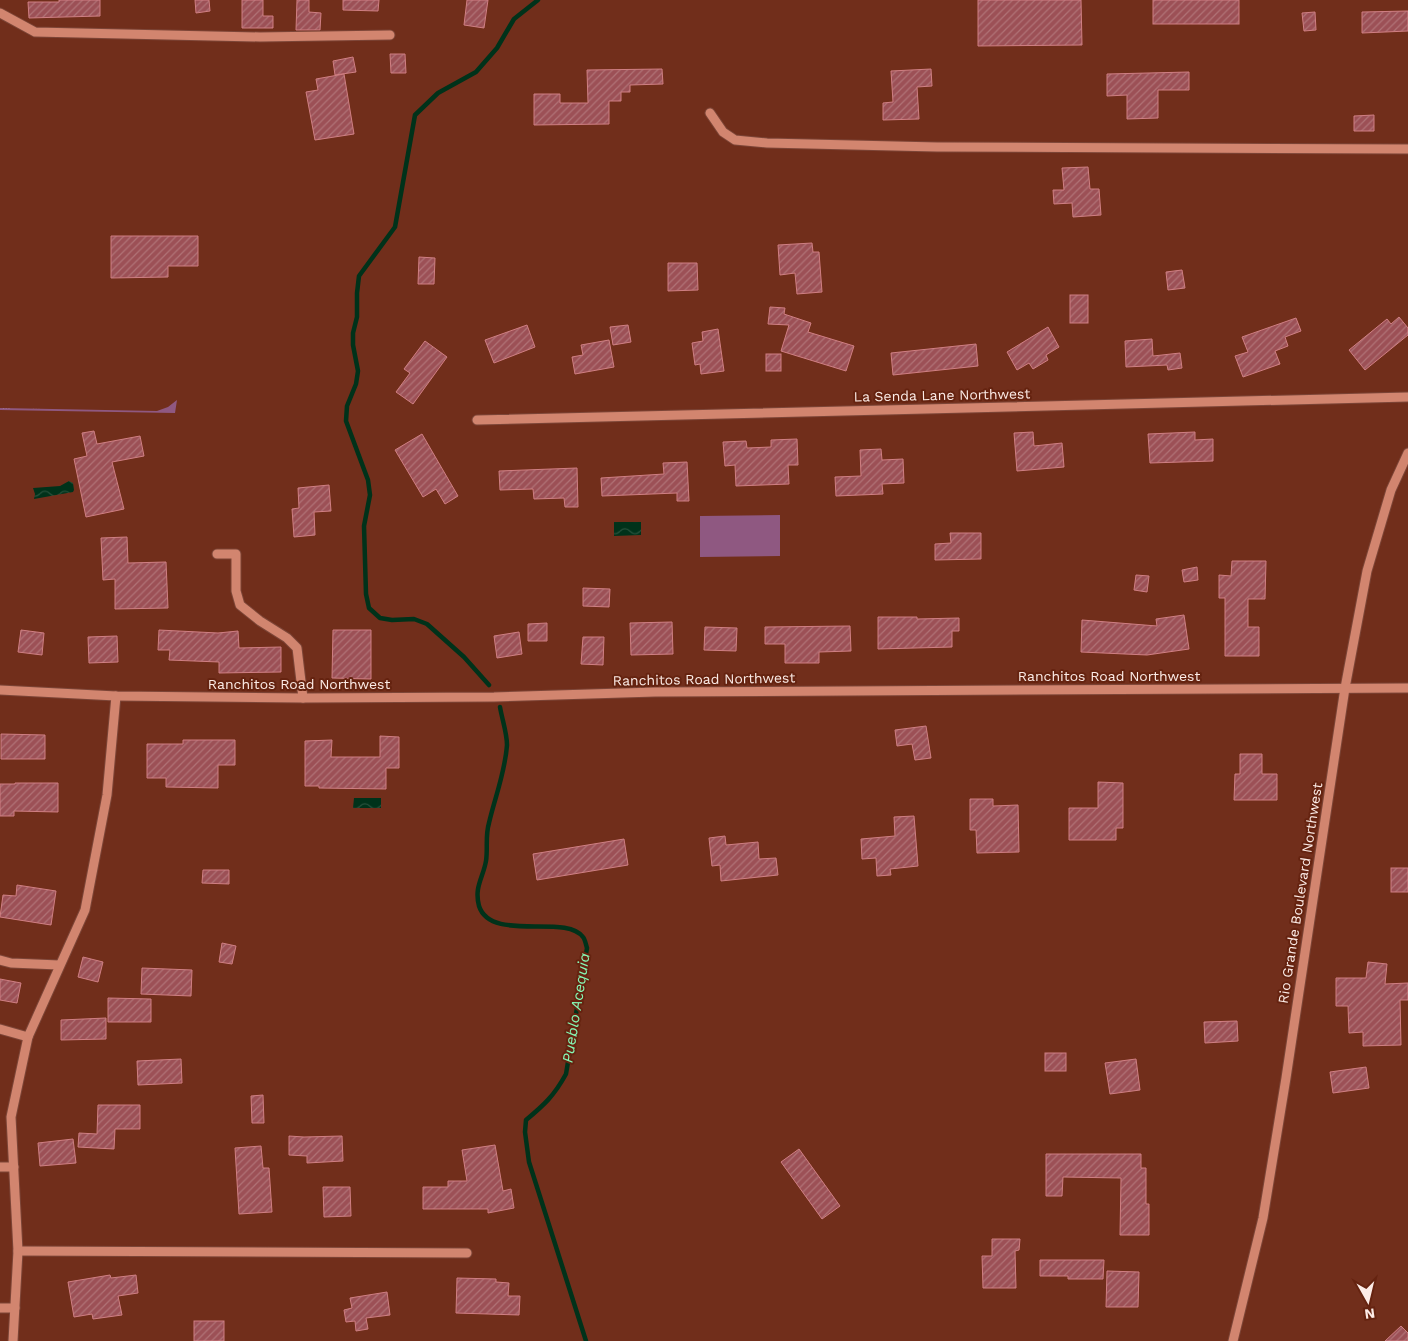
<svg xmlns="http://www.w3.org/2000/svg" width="1408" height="1341" font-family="'Work Sans',sans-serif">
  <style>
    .grass { fill: url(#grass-tufts) }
    .pitch { fill: #8f5881 }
    .water { fill: url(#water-waves) }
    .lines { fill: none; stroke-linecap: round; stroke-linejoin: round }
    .stream { stroke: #00321a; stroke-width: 4.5 }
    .building { fill: url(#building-hatch); stroke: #d07f83 }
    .minor-casing { stroke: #7c4537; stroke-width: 11 }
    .minor { stroke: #d2856f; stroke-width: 9 }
    .labels { text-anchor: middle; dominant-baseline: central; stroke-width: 4; stroke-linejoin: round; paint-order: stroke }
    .street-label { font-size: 14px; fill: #fcebe6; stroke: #652310 }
    .water-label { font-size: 15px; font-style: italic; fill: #87fab7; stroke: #652310 }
  </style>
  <defs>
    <pattern id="grass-tufts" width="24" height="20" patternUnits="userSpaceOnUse" patternTransform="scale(1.25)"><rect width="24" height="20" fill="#8f5881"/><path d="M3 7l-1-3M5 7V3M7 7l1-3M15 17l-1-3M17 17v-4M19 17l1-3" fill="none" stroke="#a57899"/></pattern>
    <pattern id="water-waves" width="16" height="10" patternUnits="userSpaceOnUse" patternTransform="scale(1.25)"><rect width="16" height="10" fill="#00321a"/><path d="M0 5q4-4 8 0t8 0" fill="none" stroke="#26503b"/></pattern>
    <pattern id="building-hatch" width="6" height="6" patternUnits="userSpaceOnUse" patternTransform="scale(1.25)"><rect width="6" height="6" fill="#9c5056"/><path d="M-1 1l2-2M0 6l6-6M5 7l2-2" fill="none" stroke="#b07276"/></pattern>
  </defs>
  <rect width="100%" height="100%" fill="#712e1b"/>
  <polygon class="grass" points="177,400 175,413 0,410 0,408 157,411 168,407"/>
  <polygon class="pitch" points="780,515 780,556 700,557 700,516"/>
  <g class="water">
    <polygon points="69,481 73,483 74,490 73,492 34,499 35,494 33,488 60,486"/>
    <polygon points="614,522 641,522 641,535 614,536"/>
    <polygon points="354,798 381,798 381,808 353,808"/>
  </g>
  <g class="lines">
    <g class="stream">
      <polyline points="489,685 464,657 427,624 414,619 392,620 380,618 369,608 366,594 364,526 370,495 368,480 346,421 347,406 356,384 358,371 353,345 353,333 357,317 357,293 359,276 395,227 415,115 438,93 476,72 497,48 514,19 538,0"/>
      <path d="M500,707C502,719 507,733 507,745C505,773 495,797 489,823C485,836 488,849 486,861C483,878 474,887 479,906C491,943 566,913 583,937C585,939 586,945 587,948L566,1074C554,1096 544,1105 526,1120L525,1132L529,1162L586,1341"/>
    </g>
  </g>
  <g class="building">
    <polygon points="59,0 100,0 100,16 29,18 28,2 59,2"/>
    <polygon points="195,0 209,0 210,11 196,13"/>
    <polygon points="242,0 263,0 263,16 273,16 273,28 242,28"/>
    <polygon points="297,0 309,0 309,12 321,13 320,30 296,30"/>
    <polygon points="343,0 379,0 378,11 343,10"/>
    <polygon points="467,0 488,0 484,28 464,25"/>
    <polygon points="978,0 1081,0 1082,45 978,46"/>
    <rect x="1153" y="0" width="86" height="24"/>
    <polygon points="1408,11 1408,31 1362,33 1362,12"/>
    <polygon points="1315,12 1316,30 1304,31 1302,13"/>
    <polygon points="390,54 405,54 406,73 391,73"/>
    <polygon points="353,57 356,72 335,75 333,61"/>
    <polygon points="662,69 663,84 630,85 630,92 621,92 621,101 609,101 609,124 534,125 534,94 560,94 560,103 588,103 587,70"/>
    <polygon points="931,69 932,86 917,87 919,119 883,120 883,103 893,102 891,71"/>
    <polygon points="1189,72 1189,90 1158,90 1158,118 1127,119 1127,95 1107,96 1107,74"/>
    <polygon points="344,74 354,134 315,140 306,92 318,90 316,79"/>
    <polygon points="1374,115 1374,131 1354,131 1354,116"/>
    <polygon points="1088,167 1090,189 1099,189 1101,215 1073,217 1072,203 1054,204 1053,190 1064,190 1062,168"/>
    <polygon points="111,236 198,236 198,266 168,266 168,277 111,278"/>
    <polygon points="812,243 813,252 819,252 822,292 797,294 795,273 780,275 778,245"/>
    <polygon points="419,257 435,258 434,284 418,284"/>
    <polygon points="668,263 697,263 698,290 668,291"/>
    <polygon points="1182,270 1185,288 1168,290 1166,272"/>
    <rect x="1070" y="295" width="18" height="28"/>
    <polygon points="770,307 785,308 784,314 811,323 808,332 854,346 846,371 781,351 789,325 768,324"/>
    <polygon points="1399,317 1408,328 1408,335 1365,370 1349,350 1387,319 1391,324"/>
    <polygon points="1296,318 1301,331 1285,337 1288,346 1275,351 1280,364 1243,377 1235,356 1248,352 1242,337"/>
    <polygon points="527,325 535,347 494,363 485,340"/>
    <polygon points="628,325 631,342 613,345 610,327"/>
    <polygon points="1048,327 1059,347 1046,355 1048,360 1033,369 1029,363 1017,370 1007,352"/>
    <polygon points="718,329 724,371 701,374 700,364 695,365 692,343 703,341 702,332"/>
    <polygon points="1152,339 1153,356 1180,353 1182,368 1168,370 1167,365 1126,367 1125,341"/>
    <polygon points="609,340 614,367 575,374 572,357 583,355 581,345"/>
    <polygon points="425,341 447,357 413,404 396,392 410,373 404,369"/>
    <polygon points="976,344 978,366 893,375 891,353"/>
    <rect x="766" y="354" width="15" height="17"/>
    <polygon points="94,431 97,444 140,436 144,456 112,462 124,509 86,517 74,459 87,456 82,433"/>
    <polygon points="1033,432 1034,446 1062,443 1064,467 1017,471 1014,433"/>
    <polygon points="1195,432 1195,440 1213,439 1213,461 1150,463 1148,434"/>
    <polygon points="422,434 458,496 445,504 436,489 423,497 395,450"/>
    <polygon points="797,439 798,465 788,465 789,484 736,486 735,465 725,466 723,442 746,441 747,448 771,447 771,440"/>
    <polygon points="881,449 882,460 903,459 904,483 882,484 883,494 836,496 835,477 861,476 860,450"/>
    <polygon points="687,462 689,501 677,501 677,493 602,496 601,478 664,474 663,463"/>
    <polygon points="577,468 578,507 565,507 564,498 534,499 533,489 500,490 499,471"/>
    <polygon points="329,485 331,511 314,512 315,535 294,537 292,509 299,508 298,488"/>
    <polygon points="950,533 981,533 981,559 935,560 935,544 951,543"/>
    <polygon points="127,537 128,563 166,562 168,608 115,609 115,579 103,580 101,538"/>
    <polygon points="1232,561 1266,561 1265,599 1248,599 1248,627 1259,627 1259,656 1225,656 1225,598 1219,598 1219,575 1231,576"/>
    <polygon points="1197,567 1198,580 1184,582 1182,570"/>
    <polygon points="1136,575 1149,576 1147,592 1134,590"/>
    <polygon points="583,588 610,589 609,607 583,606"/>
    <polygon points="1184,615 1189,649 1147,655 1081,652 1082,620 1157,626 1156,619"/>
    <polygon points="878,617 917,617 917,619 959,618 959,631 952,631 952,647 878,649"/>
    <polygon points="672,622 673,654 631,655 630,623"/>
    <polygon points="547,623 547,641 528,641 528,624"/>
    <polygon points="850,626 851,651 819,652 819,663 785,663 785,644 765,644 765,627"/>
    <polygon points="705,627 737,628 736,651 704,650"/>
    <polygon points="21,630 44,633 42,655 18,652"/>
    <polygon points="159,630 218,633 238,631 239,648 281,647 281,672 219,673 219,662 169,660 170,650 158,650"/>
    <polygon points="333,630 371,630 371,679 332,678"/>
    <polygon points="519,632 522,654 497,658 494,636"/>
    <polygon points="117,636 118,662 89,663 88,637"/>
    <polygon points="583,637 604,637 603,665 581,664"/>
    <polygon points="926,726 931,758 915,760 912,744 897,746 895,730"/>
    <polygon points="1,734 45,735 45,759 1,759"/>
    <polygon points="380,736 399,737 399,768 386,768 386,789 319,788 319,786 305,786 305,741 332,740 331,757 380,757"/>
    <polygon points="183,740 235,740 235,765 218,765 218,788 166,787 166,778 147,778 147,744 183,744"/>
    <polygon points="1240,754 1262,754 1262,774 1277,774 1277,800 1234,800 1235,774 1240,774"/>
    <polygon points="1098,782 1123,783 1123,828 1116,828 1116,840 1069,840 1069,808 1098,808"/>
    <polygon points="15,783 58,783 58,812 14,811 14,816 0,816 0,784 15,784"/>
    <polygon points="970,799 993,799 993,806 1018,805 1019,852 977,853 976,830 970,830"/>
    <polygon points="914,816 918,866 890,869 891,875 877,876 876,858 862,859 861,839 895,836 894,817"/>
    <polygon points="725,836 726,845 758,842 759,859 776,858 778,875 721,881 720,865 712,866 709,838"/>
    <polygon points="624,839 628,865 537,880 533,854"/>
    <rect x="1391" y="868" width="17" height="24"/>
    <polygon points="203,870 229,870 229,884 202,883"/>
    <polygon points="17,885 56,891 51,925 0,917 3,895 16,896"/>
    <polygon points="222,943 236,946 232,964 219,962"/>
    <polygon points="83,957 103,962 98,982 78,977"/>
    <polygon points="1368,962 1387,964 1385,984 1408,983 1408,1000 1400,1000 1401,1045 1363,1046 1363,1032 1349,1033 1348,1006 1336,1006 1336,978 1366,978"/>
    <polygon points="142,968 192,970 191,996 141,994"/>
    <polygon points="0,979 21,983 17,1003 0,1000"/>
    <polygon points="108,998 151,999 151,1022 108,1022"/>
    <polygon points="106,1018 106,1039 61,1040 61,1020"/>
    <polygon points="1237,1021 1238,1041 1205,1043 1204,1022"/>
    <rect x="1045" y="1053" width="21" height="18"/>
    <polygon points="181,1059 182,1083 138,1085 137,1061"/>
    <polygon points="1136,1059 1140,1090 1110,1094 1105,1063"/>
    <polygon points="1366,1067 1369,1088 1333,1093 1330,1072"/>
    <polygon points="263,1095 264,1123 252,1123 251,1096"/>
    <polygon points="98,1105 140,1105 140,1129 115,1129 114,1149 78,1147 79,1133 97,1134"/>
    <polygon points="289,1136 304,1137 342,1136 343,1161 307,1163 307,1156 289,1155"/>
    <polygon points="73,1139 76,1163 40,1166 38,1143"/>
    <polygon points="495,1145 503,1191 511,1189 514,1208 488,1213 488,1209 423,1209 423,1187 448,1187 448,1181 467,1181 462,1150"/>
    <polygon points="261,1146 263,1168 269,1168 272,1212 239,1214 235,1148"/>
    <polygon points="799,1149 840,1206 822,1219 781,1162"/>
    <polygon points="1046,1154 1141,1154 1141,1168 1146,1168 1146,1204 1149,1204 1149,1235 1120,1235 1121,1178 1063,1177 1062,1196 1046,1196"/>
    <polygon points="323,1187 350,1187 351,1216 324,1217"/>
    <polygon points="992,1239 1020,1239 1019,1250 1015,1251 1016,1288 983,1288 982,1256 992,1256"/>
    <polygon points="1040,1260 1104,1260 1103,1279 1068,1279 1068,1276 1040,1276"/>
    <polygon points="1107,1271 1139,1272 1138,1307 1106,1307"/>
    <polygon points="110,1275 111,1278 136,1275 138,1293 118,1296 122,1315 93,1319 92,1314 74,1317 68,1282"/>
    <polygon points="457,1278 496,1279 496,1282 509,1283 508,1296 520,1296 519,1315 456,1313"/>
    <polygon points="387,1292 390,1315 366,1318 368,1329 356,1331 355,1321 346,1322 344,1310 352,1308 350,1298"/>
    <rect x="194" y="1321" width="30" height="20"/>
    <polygon points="1401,1326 1408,1333 1408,1341 1385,1341"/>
  </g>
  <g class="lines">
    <g class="minor-casing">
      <g id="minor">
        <polyline points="0,13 35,32 260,37 390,35"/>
        <polyline points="710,113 723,132 735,140 767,143 937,147 1408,149"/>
        <polyline points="477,420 1408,397"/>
        <polyline points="217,554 236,554 236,591 240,605 260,621 287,638 297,648 303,698"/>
        <polyline points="0,690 116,696 303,698 494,697 655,692 1408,688"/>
        <polyline points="0,960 11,963 59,965"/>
        <polyline points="0,1029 28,1037"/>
        <polyline points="0,1167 14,1167"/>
        <polyline points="18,1251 467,1253"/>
        <polyline points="0,1308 15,1308"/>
        <polyline points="13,1341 18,1251 11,1117 28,1037 85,910 107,795 116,696"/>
        <polyline points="1233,1341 1263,1218 1286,1078 1345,688 1367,571 1391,490 1408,453"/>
      </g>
    </g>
    <use href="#minor" class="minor"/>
  </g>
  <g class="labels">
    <g class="street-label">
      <text transform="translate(942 395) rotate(-1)">La Senda Lane Northwest</text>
      <text x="1109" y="676">Ranchitos Road Northwest</text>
      <text transform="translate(704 679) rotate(-1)">Ranchitos Road Northwest</text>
      <text x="299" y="684">Ranchitos Road Northwest</text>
      <text transform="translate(1300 893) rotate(-81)">Rio Grande Boulevard Northwest</text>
    </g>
    <g class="water-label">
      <text transform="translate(576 1008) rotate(-81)">Pueblo Acequia</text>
    </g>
  </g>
  <g transform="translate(1368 1301) rotate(172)" stroke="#652310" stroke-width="4" paint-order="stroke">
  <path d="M0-4L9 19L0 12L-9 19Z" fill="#fcebe6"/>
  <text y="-8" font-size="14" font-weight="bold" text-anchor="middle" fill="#fcebe6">N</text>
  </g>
</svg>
